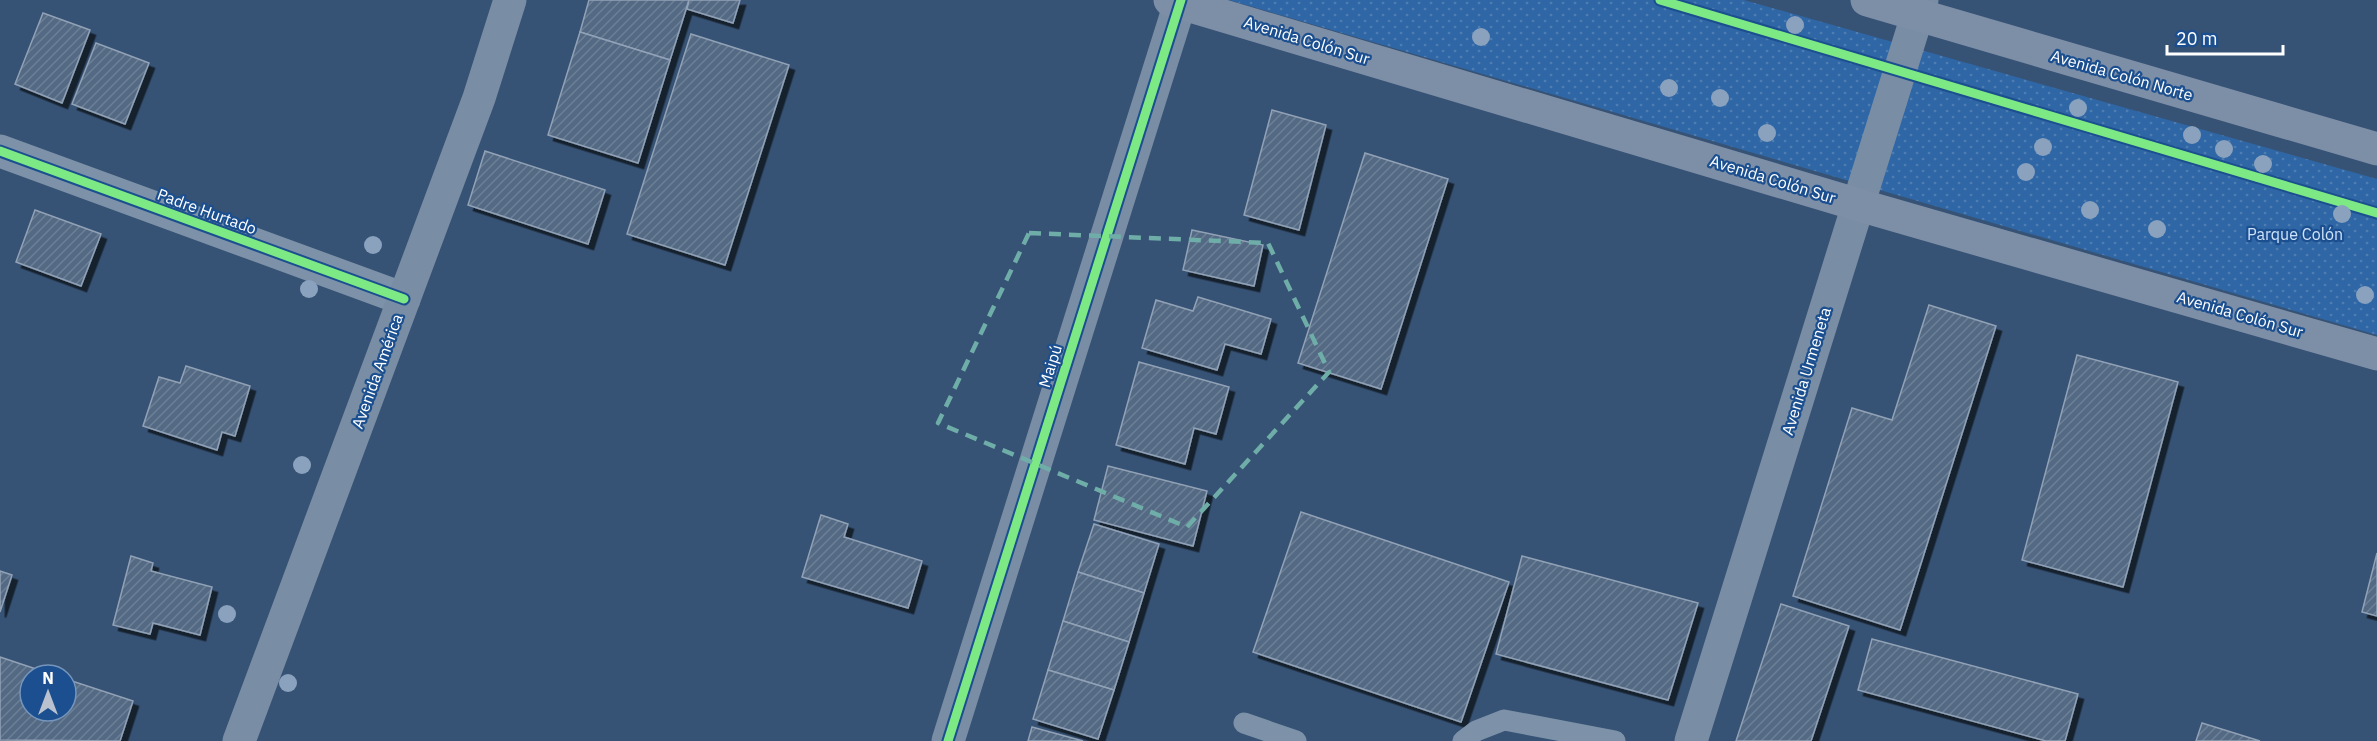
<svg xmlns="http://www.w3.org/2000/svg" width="2377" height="741" font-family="'IBM Plex Sans',sans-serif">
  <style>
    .park { fill: url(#park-dots) }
    .building { fill: url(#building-hatch); stroke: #92a2b6; stroke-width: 1.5; filter: url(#shadow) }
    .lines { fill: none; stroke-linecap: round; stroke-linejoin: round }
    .lane { stroke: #7d92a8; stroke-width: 21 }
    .street { stroke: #7d92a8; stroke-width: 33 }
    .secondary { stroke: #798da4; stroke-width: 33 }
    .primary { stroke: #7d8ea7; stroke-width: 33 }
    .cycleway-casing { stroke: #1b4f8f; stroke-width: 13 }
    .cycleway { stroke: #7ce984; stroke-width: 9 }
    .tree { fill: #8aa2be }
    .marked { fill: none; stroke: #6fada8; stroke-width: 4.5; stroke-dasharray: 12 8; stroke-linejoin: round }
    .labels { text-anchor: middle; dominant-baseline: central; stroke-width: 4.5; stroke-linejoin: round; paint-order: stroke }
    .street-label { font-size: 16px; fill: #fff; stroke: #1b4f8f }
    .park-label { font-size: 16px; fill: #cfe3fa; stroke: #1b4f8f }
  </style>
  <defs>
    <pattern id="park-dots" width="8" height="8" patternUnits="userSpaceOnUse" patternTransform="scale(1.5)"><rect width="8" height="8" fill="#2f66a5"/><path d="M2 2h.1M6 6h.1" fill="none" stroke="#4e7db2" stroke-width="1.8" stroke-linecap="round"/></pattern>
    <pattern id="building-hatch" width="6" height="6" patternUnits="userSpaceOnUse" patternTransform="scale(1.5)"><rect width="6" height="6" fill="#526984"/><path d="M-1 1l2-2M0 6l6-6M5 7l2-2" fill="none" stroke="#6c8096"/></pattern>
    <filter id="shadow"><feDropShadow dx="5.5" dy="5.5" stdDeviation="0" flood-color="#0009"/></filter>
  </defs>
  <rect width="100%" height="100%" fill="#365274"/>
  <polygon class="park" points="1229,0 1744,0 2377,179 2377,335"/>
  <g class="building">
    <polygon points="589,0 689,0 670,60 580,32"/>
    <polygon points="689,0 740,0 733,23 687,9"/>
    <polygon points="43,13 90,30 62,103 15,84"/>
    <polygon points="580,32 670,60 638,163 548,135"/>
    <polygon points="691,34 789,65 725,265 627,234"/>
    <polygon points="96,43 149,63 125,124 72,104"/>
    <polygon points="1272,110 1326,125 1299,230 1244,215"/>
    <polygon points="485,151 605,190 588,244 468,205"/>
    <polygon points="1365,153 1448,179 1381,389 1298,363"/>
    <polygon points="35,210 101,234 81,286 16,262"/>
    <polygon points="1192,230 1263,245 1254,286 1183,270"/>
    <polygon points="1198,297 1271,319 1261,354 1225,344 1217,370 1142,348 1156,300 1193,311"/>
    <polygon points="1929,305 1996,326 1900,630 1793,596 1852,408 1892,420"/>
    <polygon points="2077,355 2178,382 2123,587 2022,560"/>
    <polygon points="1139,362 1229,387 1216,434 1194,428 1185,464 1116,445"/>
    <polygon points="186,366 250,386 235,436 222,432 217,450 143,426 159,377 180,383"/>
    <polygon points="1108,466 1207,491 1193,546 1094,520"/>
    <polygon points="1301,512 1509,582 1461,722 1253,652"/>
    <polygon points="821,515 848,524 844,537 922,561 908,608 802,577"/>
    <polygon points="1094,524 1159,544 1144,593 1078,572"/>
    <polygon points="2377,553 2377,616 2362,612"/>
    <polygon points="131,556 153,563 151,571 212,587 200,635 153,623 150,634 113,625"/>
    <polygon points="1522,556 1698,603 1668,700 1496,654"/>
    <polygon points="0,571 12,575 0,612"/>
    <polygon points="1078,572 1144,593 1129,642 1063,621"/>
    <polygon points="1781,604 1849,626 1811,741 1736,741"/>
    <polygon points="1063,621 1129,642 1114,690 1048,670"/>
    <polygon points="1872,639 2078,694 2065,741 2046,741 1858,690"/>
    <polygon points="0,657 54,675 30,675 30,711 66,711 66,679 133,701 120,741 0,740"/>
    <polygon points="1048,670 1114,690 1098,739 1033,719"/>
    <polygon points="2202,723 2260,741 2196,741"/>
    <polygon points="1032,727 1083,741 1028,741"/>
  </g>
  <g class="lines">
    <g class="lane">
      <polyline points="1244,723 1296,741"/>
      <polyline points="1463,741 1476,731 1504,720 1615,741"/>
    </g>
    <polyline class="street" points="0,151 404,299"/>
    <g class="secondary">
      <polyline points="239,741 479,98 510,0"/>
      <polyline points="948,741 1181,0"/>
      <polyline points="1691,741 1922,0"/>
    </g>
    <g class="primary">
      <polyline points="1170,0 1859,205 2377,354"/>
      <polyline points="1867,0 2377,149"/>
    </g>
    <g class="cycleway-casing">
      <g id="cycleway">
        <polyline points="1660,0 2377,213"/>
        <polyline points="0,151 404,299"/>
        <polyline points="948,741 1181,0"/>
      </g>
    </g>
    <use href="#cycleway" class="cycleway"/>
  </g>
  <g class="tree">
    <circle cx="1795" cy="25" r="9"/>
    <circle cx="1481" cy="37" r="9"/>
    <circle cx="1669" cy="88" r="9"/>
    <circle cx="1720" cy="98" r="9"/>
    <circle cx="2078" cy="108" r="9"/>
    <circle cx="1767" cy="133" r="9"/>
    <circle cx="2192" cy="135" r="9"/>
    <circle cx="2043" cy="147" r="9"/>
    <circle cx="2224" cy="149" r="9"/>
    <circle cx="2263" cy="164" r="9"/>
    <circle cx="2026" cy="172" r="9"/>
    <circle cx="2090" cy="210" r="9"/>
    <circle cx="2342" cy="214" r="9"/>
    <circle cx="2157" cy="229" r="9"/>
    <circle cx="373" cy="245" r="9"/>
    <circle cx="309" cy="289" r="9"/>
    <circle cx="2365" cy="295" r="9"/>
    <circle cx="302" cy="465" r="9"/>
    <circle cx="227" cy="614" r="9"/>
    <circle cx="288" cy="683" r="9"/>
  </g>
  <path class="marked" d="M1029,233L1268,243L1329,372L1187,527L938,423Z"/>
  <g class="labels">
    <g class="street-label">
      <text transform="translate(1307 40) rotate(17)">Avenida Colón Sur</text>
      <text transform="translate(2122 75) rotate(16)">Avenida Colón Norte</text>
      <text transform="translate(1773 179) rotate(17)">Avenida Colón Sur</text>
      <text transform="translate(207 211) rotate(20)">Padre Hurtado</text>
      <text transform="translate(2240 314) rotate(16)">Avenida Colón Sur</text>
      <text transform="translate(1050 366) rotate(-73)">Maipú</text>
      <text transform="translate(377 371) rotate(-70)">Avenida América</text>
      <text transform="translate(1806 371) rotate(-73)">Avenida Urmeneta</text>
    </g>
    <g class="park-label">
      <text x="2295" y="234">Parque Colón</text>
    </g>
  </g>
  <g transform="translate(48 693)"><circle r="28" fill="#1b4f8f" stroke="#7695bc" stroke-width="1.5"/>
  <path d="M0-4.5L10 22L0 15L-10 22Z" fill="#b9c2ce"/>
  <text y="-9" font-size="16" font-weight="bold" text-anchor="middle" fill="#ffffff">N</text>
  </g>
  <path d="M2167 45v9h116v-9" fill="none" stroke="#ffffff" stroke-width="3"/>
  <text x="2176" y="45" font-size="18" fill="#ffffff" stroke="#1b4f8f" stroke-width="4.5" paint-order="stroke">20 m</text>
</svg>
